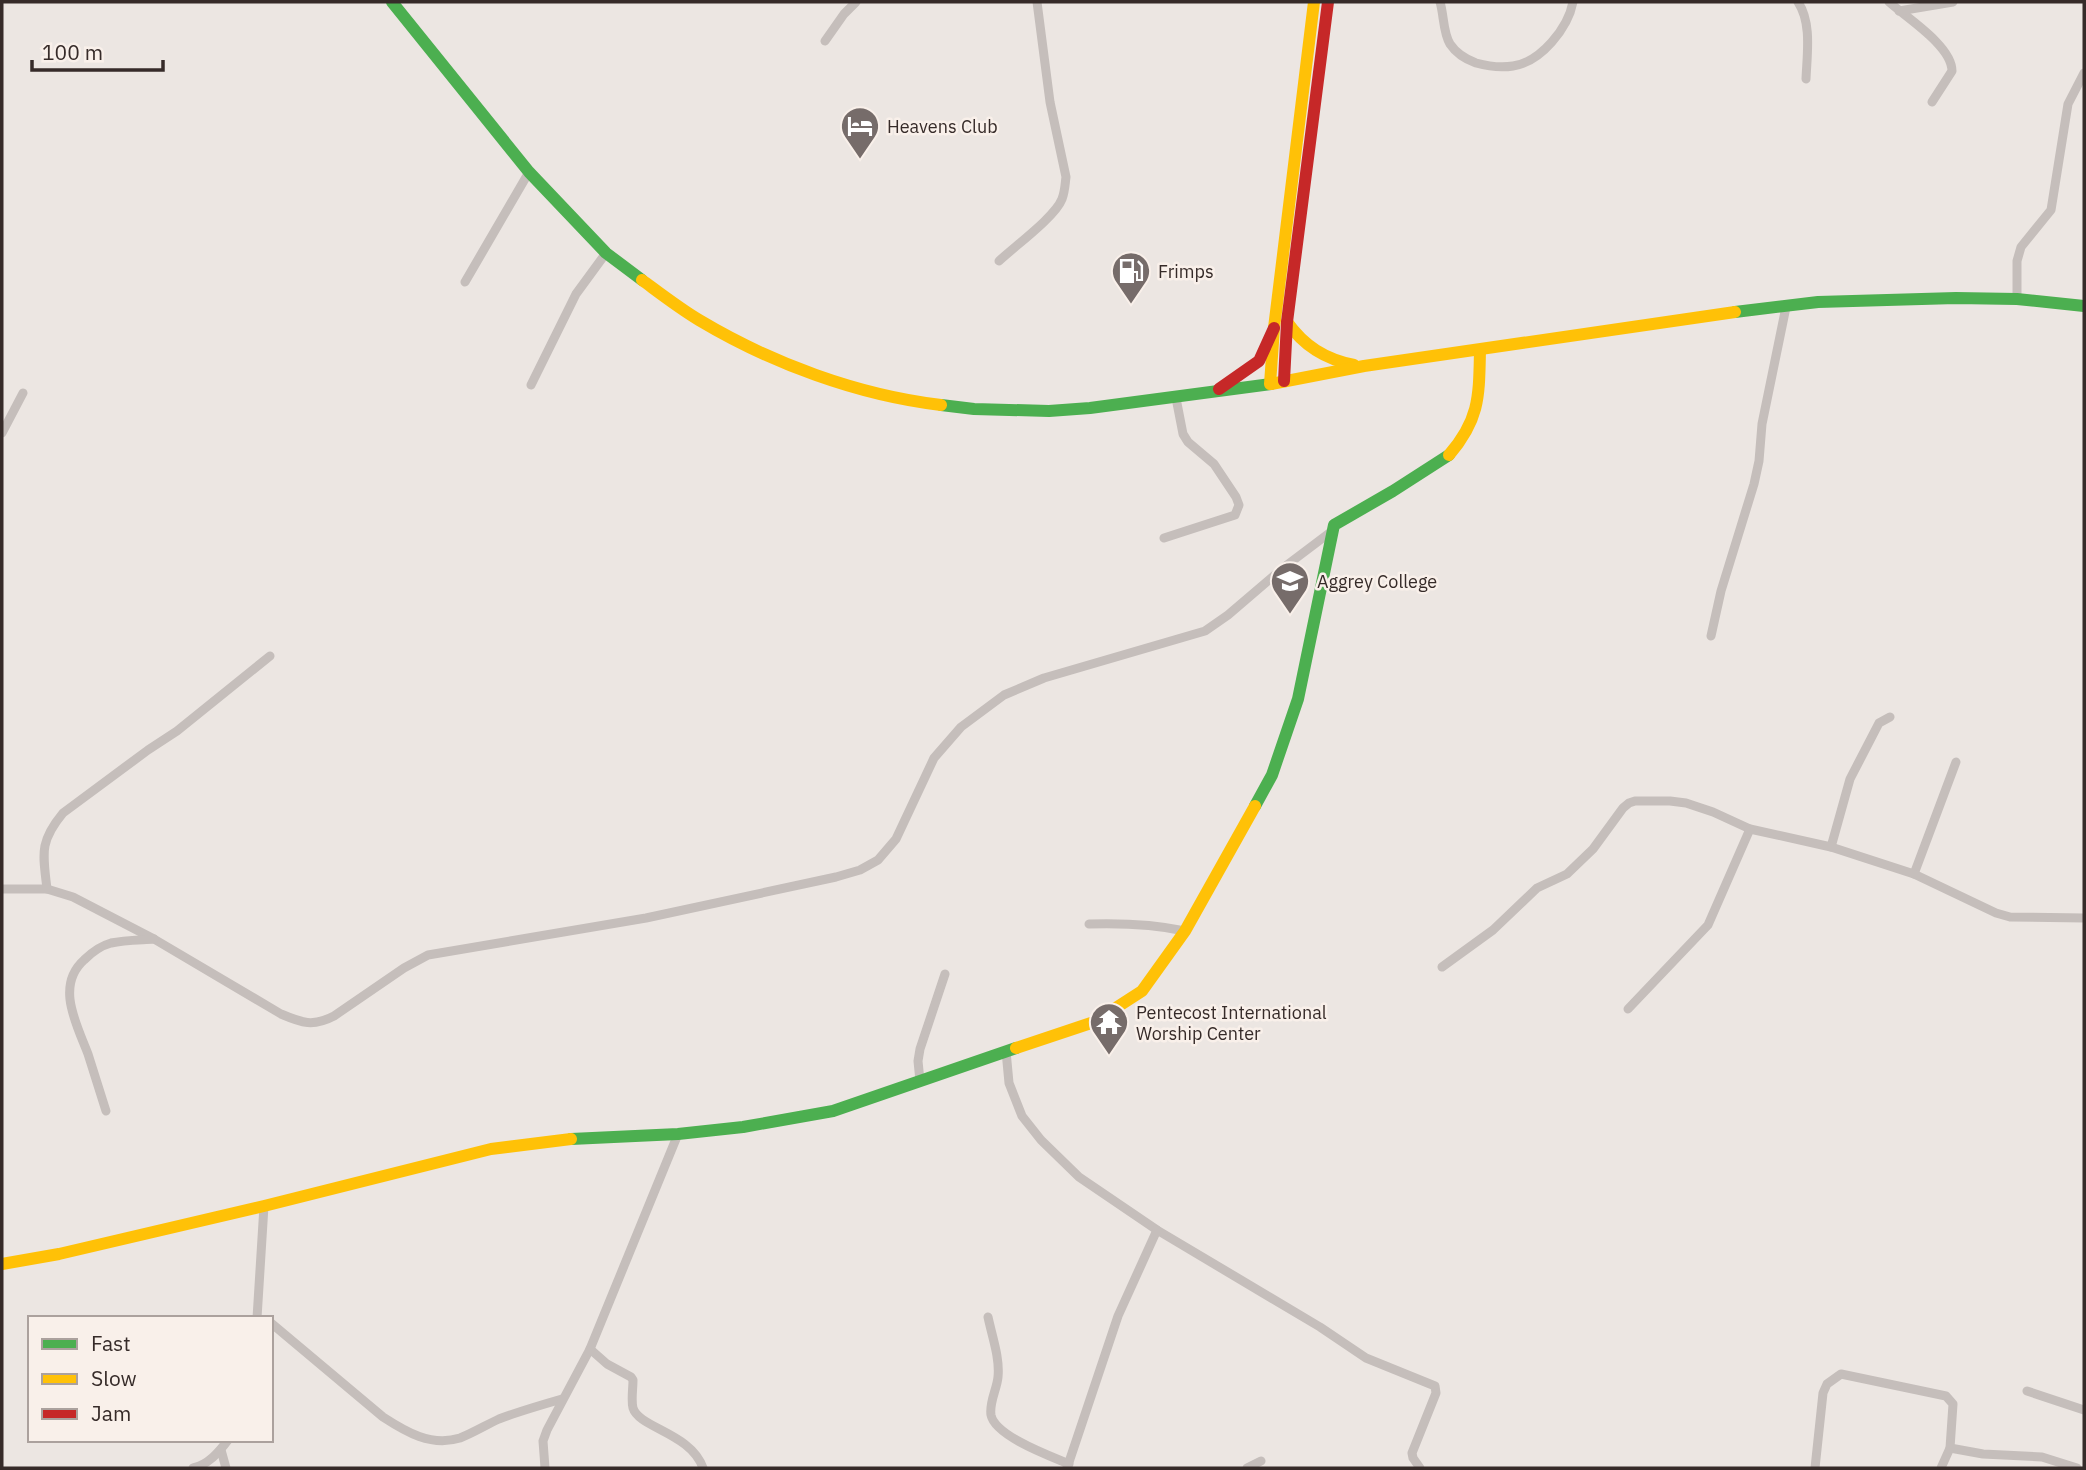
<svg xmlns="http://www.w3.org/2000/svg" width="2086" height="1470" font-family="'IBM Plex Sans',sans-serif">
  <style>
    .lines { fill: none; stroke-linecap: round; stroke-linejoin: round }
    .street { stroke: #c5bebb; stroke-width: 9 }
    .fast { stroke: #4caf50; stroke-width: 12 }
    .slow { stroke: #ffc107; stroke-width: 12 }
    .jam { stroke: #c62828; stroke-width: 12 }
    .labels { text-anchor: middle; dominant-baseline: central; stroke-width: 5; stroke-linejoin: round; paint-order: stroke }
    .poi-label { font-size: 18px; fill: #362b29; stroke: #f9f0ea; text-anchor: start }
  </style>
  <rect width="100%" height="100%" fill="#ece6e2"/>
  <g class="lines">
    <g class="street">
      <path d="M1440,2C1444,15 1443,33 1450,44C1456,53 1465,59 1476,63C1487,66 1501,68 1513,66C1541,62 1568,28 1573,2"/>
      <path d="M1798,2C1812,23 1807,54 1806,79"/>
      <path d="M1889,2C1907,18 1952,46 1952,71L1932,102"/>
      <polyline points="1899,11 1953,2"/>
      <polyline points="825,41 844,14 856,2"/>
      <path d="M999,261C1015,246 1055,217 1062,199C1065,191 1065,184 1066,177L1050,102L1037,2"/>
      <polyline points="465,282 529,172"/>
      <polyline points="2017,299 2017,261 2021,247 2051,210 2068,104 2084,73"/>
      <polyline points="531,385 576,294 606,253"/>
      <polyline points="2,433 23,393"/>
      <polyline points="1164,538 1235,515 1239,505 1236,497 1214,464 1188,442 1183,434 1176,398"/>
      <polyline points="1711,636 1721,591 1754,484 1759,461 1762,424 1786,307"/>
      <polyline points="1831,847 1850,779 1879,723 1890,717"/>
      <polyline points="1914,874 1956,762"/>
      <path d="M2,889H47L73,897L154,939L281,1014C302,1023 313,1027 334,1016L404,968L428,955L646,918L836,877L860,870L878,860L896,839L934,758L961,727L1004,695L1044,678L1205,631L1228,615L1283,568L1332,531"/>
      <path d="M47,889C43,854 39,842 63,813L148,750L177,731L270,656"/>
      <path d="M1089,924C1122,923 1153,924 1185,931"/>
      <polyline points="1442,967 1493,930 1537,888 1567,874 1593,849 1623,808 1629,803 1635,801 1670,801 1686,803 1713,812 1750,829 1831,847 1914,874 1996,913 2010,917 2084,918"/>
      <polyline points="1628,1009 1708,925 1750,829"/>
      <polyline points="1006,1051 1009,1083 1022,1116 1041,1140 1079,1177 1157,1230 1320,1327 1366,1358 1435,1386 1436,1393 1412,1453 1413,1458 1420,1468"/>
      <polyline points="920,1081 918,1061 920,1049 945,974"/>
      <path d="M106,1111C100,1092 94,1073 88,1054C77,1025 55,986 84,960C92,952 100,946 111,943C124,940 140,940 154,939"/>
      <path d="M988,1317C992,1336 1000,1358 998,1377C997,1389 989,1402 991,1415C995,1436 1050,1456 1069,1464"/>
      <polyline points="257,1318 264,1206"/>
      <path d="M271,1323L383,1417C406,1432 431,1447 460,1438C473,1433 486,1425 499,1419C520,1411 541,1405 562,1399"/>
      <path d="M590,1349L607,1364L631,1377L633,1380C633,1389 631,1400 633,1408C639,1428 691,1433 703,1468"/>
      <polyline points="2027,1391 2084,1410"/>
      <polyline points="1950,1448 1983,1454 2042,1457 2077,1468"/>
      <polyline points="221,1450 226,1468"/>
      <path d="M193,1468C208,1465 219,1452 228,1440"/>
      <polyline points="545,1468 543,1441 547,1430 590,1349 678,1134"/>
      <polyline points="1067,1468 1118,1316 1157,1230"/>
      <polyline points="1247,1468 1261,1461"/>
      <polyline points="1815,1468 1823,1393 1827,1384 1841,1374 1946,1396 1953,1404 1950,1448 1941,1468"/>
    </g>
    <g class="fast">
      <polyline points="392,2 529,172 606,253 642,280"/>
      <polyline points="1735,312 1818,302 1956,298 2017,299 2084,306"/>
      <polyline points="941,405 974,409 1049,411 1090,408 1271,384"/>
      <polyline points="1255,806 1272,775 1298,699 1334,525 1393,491 1449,455"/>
      <polyline points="571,1139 678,1134 743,1127 833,1111 1016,1048"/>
    </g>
    <g class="slow">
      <path d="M642,280C661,294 679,308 699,320C771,363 857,395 941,405"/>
      <path d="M1287,322C1304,346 1325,359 1354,365"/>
      <polyline points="1270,384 1274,328 1314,2"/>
      <polyline points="1271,384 1364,366 1735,312"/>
      <path d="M1449,455C1480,419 1479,396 1480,350"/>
      <polyline points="1016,1048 1094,1022 1142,991 1185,931 1255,806"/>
      <polyline points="2,1264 59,1254 264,1206 491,1149 571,1139"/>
    </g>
    <g class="jam">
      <polyline points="1284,381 1287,322 1328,2"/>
      <polyline points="1219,389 1259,361 1274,328"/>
    </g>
  </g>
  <defs>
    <g id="hotel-pin" transform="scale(2.0125)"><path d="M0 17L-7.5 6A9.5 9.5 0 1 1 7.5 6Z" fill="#766c6a" stroke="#f9f0ea"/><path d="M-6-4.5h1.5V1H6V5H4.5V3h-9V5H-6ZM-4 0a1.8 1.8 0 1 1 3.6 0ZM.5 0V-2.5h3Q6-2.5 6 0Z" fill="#fff"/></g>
    <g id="fuel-pin" transform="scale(2.0125)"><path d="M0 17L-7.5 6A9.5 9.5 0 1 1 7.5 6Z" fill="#766c6a" stroke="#f9f0ea"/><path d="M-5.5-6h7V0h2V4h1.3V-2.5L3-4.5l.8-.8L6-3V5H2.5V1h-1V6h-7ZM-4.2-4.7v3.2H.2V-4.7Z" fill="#fff"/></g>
    <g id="school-pin" transform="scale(2.0125)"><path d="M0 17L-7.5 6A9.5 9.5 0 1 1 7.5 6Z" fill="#766c6a" stroke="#f9f0ea"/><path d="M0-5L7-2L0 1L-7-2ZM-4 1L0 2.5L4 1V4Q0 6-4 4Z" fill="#fff"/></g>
    <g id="temple-pin" transform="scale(2.0125)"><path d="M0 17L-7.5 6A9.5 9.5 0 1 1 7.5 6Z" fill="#766c6a" stroke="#f9f0ea"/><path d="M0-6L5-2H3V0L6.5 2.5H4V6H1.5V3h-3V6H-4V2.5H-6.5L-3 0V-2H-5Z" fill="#fff"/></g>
  </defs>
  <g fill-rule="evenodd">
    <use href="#hotel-pin" x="860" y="126"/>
    <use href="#fuel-pin" x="1131" y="271"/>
    <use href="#school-pin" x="1290" y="581"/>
    <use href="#temple-pin" x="1109" y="1022"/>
  </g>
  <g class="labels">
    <g class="poi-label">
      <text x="887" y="126">Heavens Club</text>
      <text x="1158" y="271">Frimps</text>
      <text x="1317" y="581">Aggrey College</text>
      <text x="1136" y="1012">Pentecost International<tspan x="1136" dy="21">Worship Center</tspan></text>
    </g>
  </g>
  <rect width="2086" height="1470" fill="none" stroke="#362b29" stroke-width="7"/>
  <rect x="28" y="1316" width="245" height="126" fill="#f9f0ea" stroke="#aba19d" stroke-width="2"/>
  <rect x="42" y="1339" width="35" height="10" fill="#4caf50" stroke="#aba19d" stroke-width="2"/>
  <text x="91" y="1351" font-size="21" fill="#362b29">Fast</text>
  <rect x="42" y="1374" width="35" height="10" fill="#ffc107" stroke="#aba19d" stroke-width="2"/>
  <text x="91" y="1386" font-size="21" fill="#362b29">Slow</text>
  <rect x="42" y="1409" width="35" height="10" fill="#c62828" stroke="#aba19d" stroke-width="2"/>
  <text x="91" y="1421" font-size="21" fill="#362b29">Jam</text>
  <path d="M32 60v10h131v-10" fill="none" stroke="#362b29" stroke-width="3.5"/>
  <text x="42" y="60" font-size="21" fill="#362b29" stroke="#f9f0ea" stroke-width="5" paint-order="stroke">100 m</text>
</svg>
